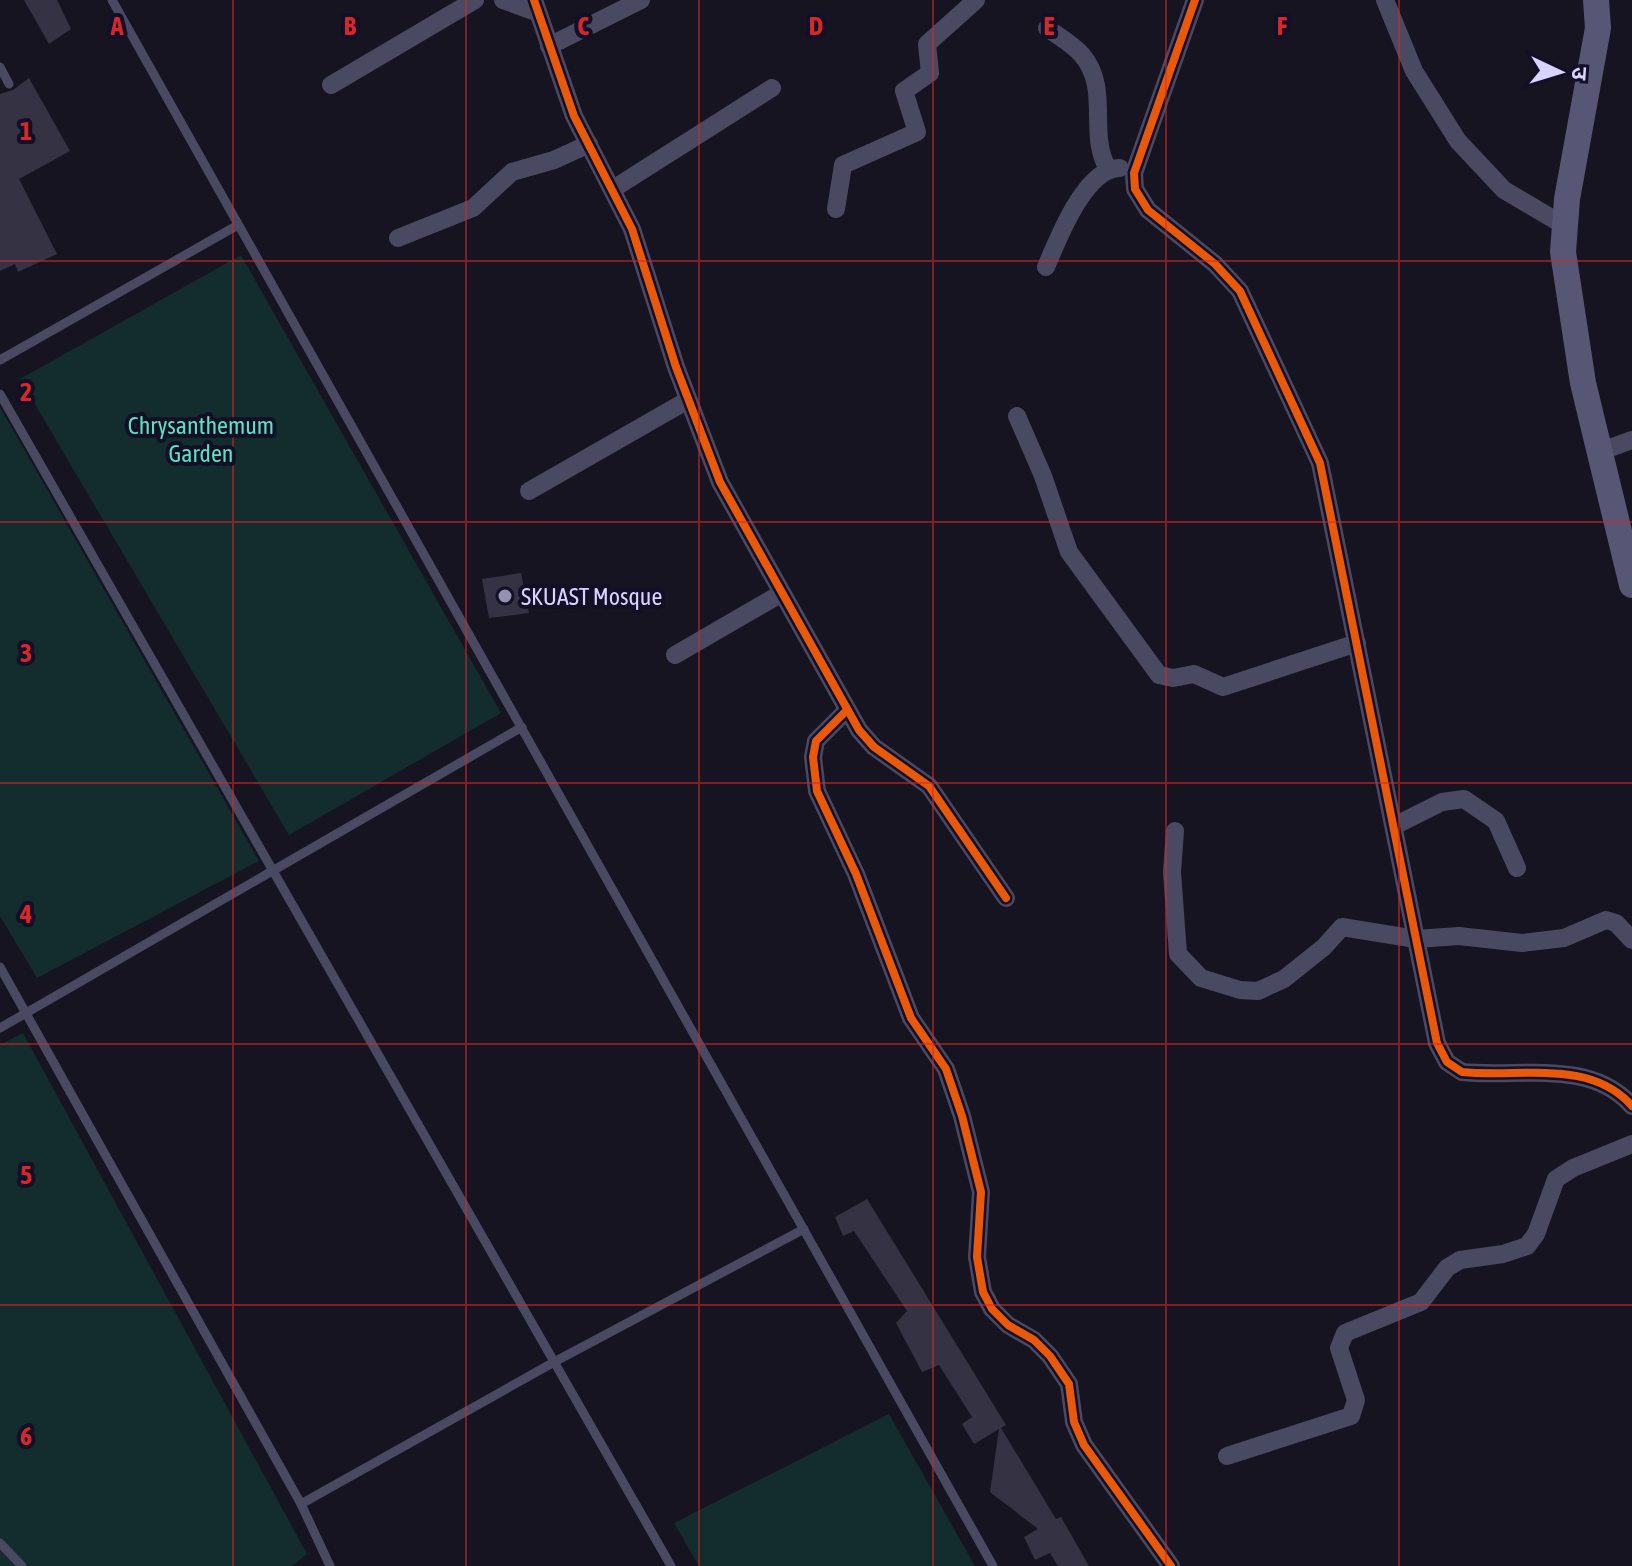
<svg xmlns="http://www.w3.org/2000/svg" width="1632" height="1566" font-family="'Asap Condensed','Noto Sans Devanagari',sans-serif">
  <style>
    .green { fill: #132c2d }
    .building { fill: #343243 }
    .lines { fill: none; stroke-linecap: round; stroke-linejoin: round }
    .lane { stroke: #4a4962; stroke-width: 9 }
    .street { stroke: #4a4962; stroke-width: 18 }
    .secondary { stroke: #575674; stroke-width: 26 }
    .cycleway-casing { stroke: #130f26; stroke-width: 13 }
    .cycleway { stroke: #e8590c; stroke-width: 8 }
    .grid { fill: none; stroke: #d62828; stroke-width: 2; stroke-opacity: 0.55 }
    .poi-dot { fill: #9591b1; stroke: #130f26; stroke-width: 3 }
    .labels { text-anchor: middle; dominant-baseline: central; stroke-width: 8; stroke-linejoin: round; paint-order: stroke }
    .park-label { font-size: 24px; fill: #5fe0c0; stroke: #130f26 }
    .poi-label { font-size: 24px; fill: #d9d4ff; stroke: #130f26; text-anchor: start }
    .grid-label { font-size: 26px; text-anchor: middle; font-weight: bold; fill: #d62828; stroke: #130f26; stroke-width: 8; stroke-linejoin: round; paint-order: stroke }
  </style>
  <rect width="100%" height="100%" fill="#161421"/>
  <g class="green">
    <polygon points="241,255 501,713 289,835 20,379"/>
    <polygon points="0,407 259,861 37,978 0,916"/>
    <polygon points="23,1033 307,1554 292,1566 0,1566 0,1045"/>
    <polygon points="889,1414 975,1566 699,1566 674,1523"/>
  </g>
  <g class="building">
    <polygon points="24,0 57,0 71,29 49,44"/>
    <polygon points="29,78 70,151 19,179 57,254 18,272 15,264 0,271 0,94 13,90"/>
    <polygon points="521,573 529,613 489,618 482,579"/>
    <polygon points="867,1199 1006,1425 1001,1428 1056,1519 1061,1517 1089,1566 1058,1566 1050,1553 1035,1560 1024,1537 1038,1529 990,1492 999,1429 974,1444 962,1424 972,1417 939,1365 922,1372 896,1323 907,1311 854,1231 843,1236 835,1217"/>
  </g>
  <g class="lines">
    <g class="lane">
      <polyline points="112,0 993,1566"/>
      <polyline points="0,67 9,84"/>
      <polyline points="0,360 238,225"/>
      <polyline points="0,394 671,1566"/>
      <polyline points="0,967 301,1504 330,1566"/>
      <polyline points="0,1028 522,727"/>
      <polyline points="301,1504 556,1361 804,1229"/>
      <polyline points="0,1543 22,1566"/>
    </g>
    <g class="street">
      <polyline points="503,0 536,12"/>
      <polyline points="534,0 574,116 632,229 676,367 720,482 859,730 874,747 929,786 1006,898"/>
      <path d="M1195,0L1134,173L1135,189L1148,210L1215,264L1240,291L1320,463L1437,1043L1447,1062L1462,1072C1519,1078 1590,1058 1632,1106"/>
      <polyline points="1385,0 1414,71 1458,141 1504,190 1565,226"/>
      <path d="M1047,28C1058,36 1073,44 1082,55C1111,89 1087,133 1108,169"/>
      <polyline points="549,46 641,0"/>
      <polyline points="331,85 475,0"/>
      <polyline points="613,189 772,88"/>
      <polyline points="836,209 843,165 917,132 904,91 930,73 927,44 976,0"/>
      <polyline points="398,238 473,208 512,172 554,160 589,144"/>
      <path d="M1046,267C1058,239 1085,168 1120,168"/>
      <polyline points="1017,416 1043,476 1069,552 1159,675 1173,678 1194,674 1223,687 1357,643"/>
      <polyline points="1599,452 1632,440"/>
      <polyline points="529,491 688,400"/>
      <polyline points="675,655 782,593"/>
      <polyline points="847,710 816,741 813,757 817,791 856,874 911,1018 946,1069 962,1116 981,1192 977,1257 983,1292 992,1309 1008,1325 1034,1340 1050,1356 1069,1384 1074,1422 1084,1445 1171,1566"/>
      <polyline points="1394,826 1442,802 1464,799 1496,821 1517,868"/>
      <polyline points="1175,831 1172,872 1178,954 1201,978 1240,990 1258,991 1284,979 1324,947 1342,927 1416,939 1459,936 1522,943 1564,938 1606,920 1616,923 1632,940"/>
      <polyline points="1227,1456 1351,1416 1356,1400 1339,1348 1345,1333 1421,1302 1447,1268 1460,1260 1503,1254 1527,1246 1536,1234 1556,1179 1573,1168 1632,1144"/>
    </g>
    <polyline class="secondary" points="1596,0 1598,28 1567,199 1563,252 1583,383 1632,585"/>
    <g class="cycleway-casing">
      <g id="cycleway">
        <polyline points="534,0 574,116 632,229 676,367 720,482 859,730 874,747 929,786 1006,898"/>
        <path d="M1195,0L1134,173L1135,189L1148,210L1215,264L1240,291L1320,463L1437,1043L1447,1062L1462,1072C1519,1078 1590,1058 1632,1106"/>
        <polyline points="847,710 816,741 813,757 817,791 856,874 911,1018 946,1069 962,1116 981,1192 977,1257 983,1292 992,1309 1008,1325 1034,1340 1050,1356 1069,1384 1074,1422 1084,1445 1171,1566"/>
      </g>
    </g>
    <use href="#cycleway" class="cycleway"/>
  </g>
  <path class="grid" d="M233,0V1566M466,0V1566M699,0V1566M933,0V1566M1166,0V1566M1399,0V1566M0,261H1632M0,522H1632M0,783H1632M0,1044H1632M0,1305H1632"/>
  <circle class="poi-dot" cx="505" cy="596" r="8"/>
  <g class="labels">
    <g class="park-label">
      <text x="201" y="425">Chrysanthemum<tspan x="201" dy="28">Garden</tspan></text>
    </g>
    <g class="poi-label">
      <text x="521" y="596">SKUAST Mosque</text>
    </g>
  </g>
  <g class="grid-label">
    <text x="117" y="35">A</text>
    <text x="350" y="35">B</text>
    <text x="583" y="35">C</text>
    <text x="816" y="35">D</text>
    <text x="1049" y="35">E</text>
    <text x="1282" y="35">F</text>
    <text x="26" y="140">1</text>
    <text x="26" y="401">2</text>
    <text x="26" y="662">3</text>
    <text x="26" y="923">4</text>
    <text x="26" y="1184">5</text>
    <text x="26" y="1445">6</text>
  </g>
  <g transform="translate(1560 72) rotate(94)" stroke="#130f26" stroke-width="6" paint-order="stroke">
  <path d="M0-6L14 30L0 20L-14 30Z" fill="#d9d4ff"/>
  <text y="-12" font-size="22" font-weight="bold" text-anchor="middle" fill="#d9d4ff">उ</text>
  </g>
</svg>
